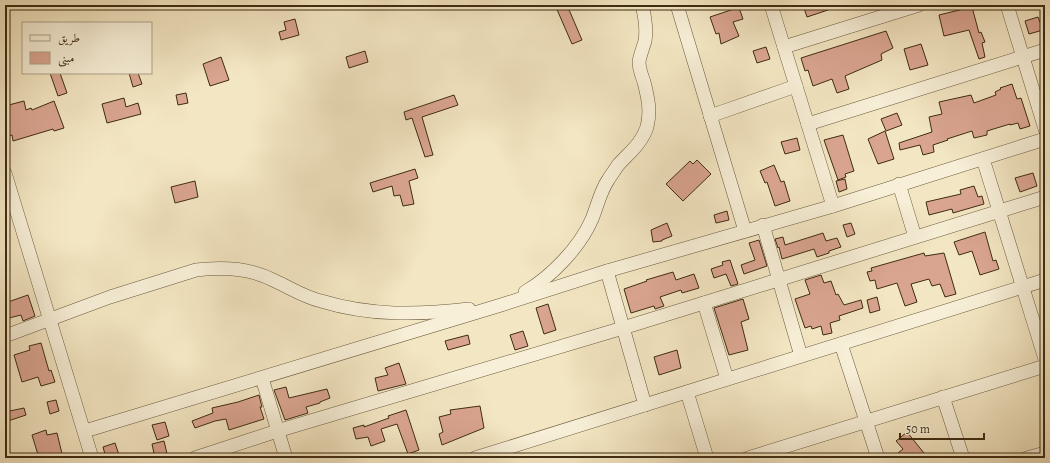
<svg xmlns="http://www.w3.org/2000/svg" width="1050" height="463" font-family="Alegreya,Amiri,serif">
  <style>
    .building { fill: #daa590; stroke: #3e2c12 }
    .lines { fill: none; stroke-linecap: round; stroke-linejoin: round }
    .street-casing { stroke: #6b5a3e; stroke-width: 14 }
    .street { stroke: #f7efd7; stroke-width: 13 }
  </style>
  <rect width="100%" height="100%" fill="#f3e6c2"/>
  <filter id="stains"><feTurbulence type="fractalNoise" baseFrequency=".005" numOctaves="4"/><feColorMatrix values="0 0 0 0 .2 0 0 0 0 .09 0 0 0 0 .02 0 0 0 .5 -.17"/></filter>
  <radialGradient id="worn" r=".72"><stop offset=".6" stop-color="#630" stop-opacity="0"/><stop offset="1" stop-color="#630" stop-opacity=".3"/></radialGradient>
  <g class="building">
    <polygon points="555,5 567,5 582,40 572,44"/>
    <polygon points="730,5 738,5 743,19 733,22 739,36 721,44 719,33 716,34 710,17 731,10"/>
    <polygon points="803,5 837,5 837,7 807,17"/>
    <polygon points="972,7 979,33 981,32 985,42 982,43 985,57 979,59 969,30 944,36 939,15"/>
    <polygon points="1038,17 1043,30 1029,34 1025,21"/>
    <polygon points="295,19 299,35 281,40 279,32 286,30 284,22"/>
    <polygon points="886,31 893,48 881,54 882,60 845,76 849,89 837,93 832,79 813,86 808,70 805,71 801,58"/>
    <polygon points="921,44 928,65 910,70 904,49"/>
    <polygon points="766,47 770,59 757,63 753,51"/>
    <polygon points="365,51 368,62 349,68 346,57"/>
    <polygon points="221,57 229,80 210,86 203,64"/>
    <polygon points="50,73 60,73 67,93 58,96"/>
    <polygon points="129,73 138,73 142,84 133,87"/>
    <polygon points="1012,84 1017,99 1021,98 1030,126 1020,129 1018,123 1010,125 1010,124 987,131 987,135 974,138 972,131 947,139 948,140 933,145 934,152 923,155 920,145 900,150 899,143 932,132 929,117 942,114 939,102 971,95 974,103 996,95 995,92 1001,89 1000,88"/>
    <polygon points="186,93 188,103 178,105 176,95"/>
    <polygon points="454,95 458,105 422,117 433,155 425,157 412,118 406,120 404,112"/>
    <polygon points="124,98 126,107 138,103 141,114 107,123 102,104"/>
    <polygon points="24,101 26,110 31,108 32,110 54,101 64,128 54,131 53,129 13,141 12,135 5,137 5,106"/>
    <polygon points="897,113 902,125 886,131 881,119"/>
    <polygon points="885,131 894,159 878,164 868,139"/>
    <polygon points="843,135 854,171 845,174 846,177 838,180 824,140"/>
    <polygon points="797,138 800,150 785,154 781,142"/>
    <polygon points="697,160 711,174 683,201 666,184 690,161 693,164"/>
    <polygon points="774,165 781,182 784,181 790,201 775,206 767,182 765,183 760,171"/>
    <polygon points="415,169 418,178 409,181 414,204 403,206 400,195 394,196 392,186 373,192 370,183"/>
    <polygon points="1033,173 1037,186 1020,192 1015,178"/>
    <polygon points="845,179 847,189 839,192 836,181"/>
    <polygon points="195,181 198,197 175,203 171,187"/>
    <polygon points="974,186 978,197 982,196 984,204 953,213 952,209 929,215 926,202 961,194 960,190"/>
    <polygon points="727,211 729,220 716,223 714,215"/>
    <polygon points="667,223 672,236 662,240 662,241 653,242 651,230"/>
    <polygon points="851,223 855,234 847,237 843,225"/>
    <polygon points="985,232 993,261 996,260 999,269 980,275 972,251 959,255 954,242"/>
    <polygon points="823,233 826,241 837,238 841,247 829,251 829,253 817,257 814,249 782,259 779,247 778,248 775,239 783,237 785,245"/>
    <polygon points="759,240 767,266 744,274 741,265 755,260 749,243"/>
    <polygon points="924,253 925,256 944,253 956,294 945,297 940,284 932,286 929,279 911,284 917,302 905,306 897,283 877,289 875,280 870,281 867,272 872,271 871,268"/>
    <polygon points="730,260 738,284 731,286 726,274 714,278 711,269 723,265 722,262"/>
    <polygon points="673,272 676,280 694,274 699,288 682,293 681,290 660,297 664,306 655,309 654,306 631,313 624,289 647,281 646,280"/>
    <polygon points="821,275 824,283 831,281 836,295 838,294 844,305 861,300 863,308 839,316 840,320 830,323 832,333 823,335 821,326 812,329 811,326 805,328 795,299 810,294 805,280"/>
    <polygon points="28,295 35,316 23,321 21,315 5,319 5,303"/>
    <polygon points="877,297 880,310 870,313 867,300"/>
    <polygon points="743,299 749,319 741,322 748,350 729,355 714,308"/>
    <polygon points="548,304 556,330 544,334 536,308"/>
    <polygon points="523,331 528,346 515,350 510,335"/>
    <polygon points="468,335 470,344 448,350 445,341"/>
    <polygon points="41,343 49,371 51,370 55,382 41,386 38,377 22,382 14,355 30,350 29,346"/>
    <polygon points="677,350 681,368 659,375 654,357"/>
    <polygon points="399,363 406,384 378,391 375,378 388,375 385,368"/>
    <polygon points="286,387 289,398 327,389 330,398 320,402 320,403 306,407 308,413 285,420 274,390"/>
    <polygon points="259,395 262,407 260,407 264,419 229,430 226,419 215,421 195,428 192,421 213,413 212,408 238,402"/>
    <polygon points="56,400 59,411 50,414 47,402"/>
    <polygon points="480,406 484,428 442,445 439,434 443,432 439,417 451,414 450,410"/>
    <polygon points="24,408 26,415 5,422 5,412"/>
    <polygon points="406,410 419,450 408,454 397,424 381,429 385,441 371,446 368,437 356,439 353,428 364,425 364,427 389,418 388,416"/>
    <polygon points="165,422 169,436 157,440 152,425"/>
    <polygon points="46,430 47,435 57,433 63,458 39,458 32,435"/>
    <polygon points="907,432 928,458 892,458 903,449 896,441"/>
    <polygon points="164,441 168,458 155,458 152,444"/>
    <polygon points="115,443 120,458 106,458 103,447"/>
  </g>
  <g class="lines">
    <g class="street-casing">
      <g id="street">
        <polyline points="677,5 745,231"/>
        <polyline points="771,5 833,206"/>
        <polyline points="1007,5 1045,129"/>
        <polyline points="784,47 919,5"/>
        <polyline points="710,116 796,86"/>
        <polyline points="808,124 1045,50"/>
        <polyline points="983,159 1045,359"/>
        <polyline points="5,173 92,458"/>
        <polyline points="899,184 915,237"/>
        <polyline points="763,225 801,356"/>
        <polyline points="607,271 645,405"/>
        <path d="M525,292C551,277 580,247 592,219C597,207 600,192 608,180C611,175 615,170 618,165C629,153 642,143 647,127C651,111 648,98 644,82C642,76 639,69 639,62C640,55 643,48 645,41C647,29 645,17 642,5"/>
        <polyline points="704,303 727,379"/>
        <path d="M5,336L110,297L196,270C221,267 250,268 273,280C289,287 304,297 321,301C370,316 418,315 469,309"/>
        <polyline points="841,344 878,458"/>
        <polyline points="262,378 286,458"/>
        <polyline points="687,392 707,458"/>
        <polyline points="943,397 963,458"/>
        <polyline points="85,431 501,305 607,271 833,206 1045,139"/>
        <polyline points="195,458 277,431 623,328 1045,197"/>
        <polyline points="475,458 1045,280"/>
        <polyline points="748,458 1045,366"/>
        <polyline points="1027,458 1045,453"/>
      </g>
    </g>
    <use href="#street" class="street"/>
  </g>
  <rect width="1050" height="463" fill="none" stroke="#f3e6c2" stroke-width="20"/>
  <rect x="6" y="6" width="1038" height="451" fill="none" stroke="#3e2c12" stroke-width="2"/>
  <rect x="10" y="10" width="1030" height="443" fill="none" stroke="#3e2c12"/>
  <rect x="22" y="22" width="130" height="52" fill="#f7efd7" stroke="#ada188"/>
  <rect x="30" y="35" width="20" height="6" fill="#f7efd7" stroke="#ada188"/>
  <text x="58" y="42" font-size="12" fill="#3e2c12">طريق</text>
  <rect x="30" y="52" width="20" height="12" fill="#daa590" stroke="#ada188"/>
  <text x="58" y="62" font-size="12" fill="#3e2c12">مبنى</text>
  <path d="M900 433v6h84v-6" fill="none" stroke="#3e2c12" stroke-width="2"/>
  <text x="906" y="433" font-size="12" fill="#3e2c12" stroke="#f7efd7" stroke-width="3" paint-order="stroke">50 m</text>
  <rect width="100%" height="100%" filter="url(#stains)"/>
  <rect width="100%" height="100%" fill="url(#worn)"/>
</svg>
